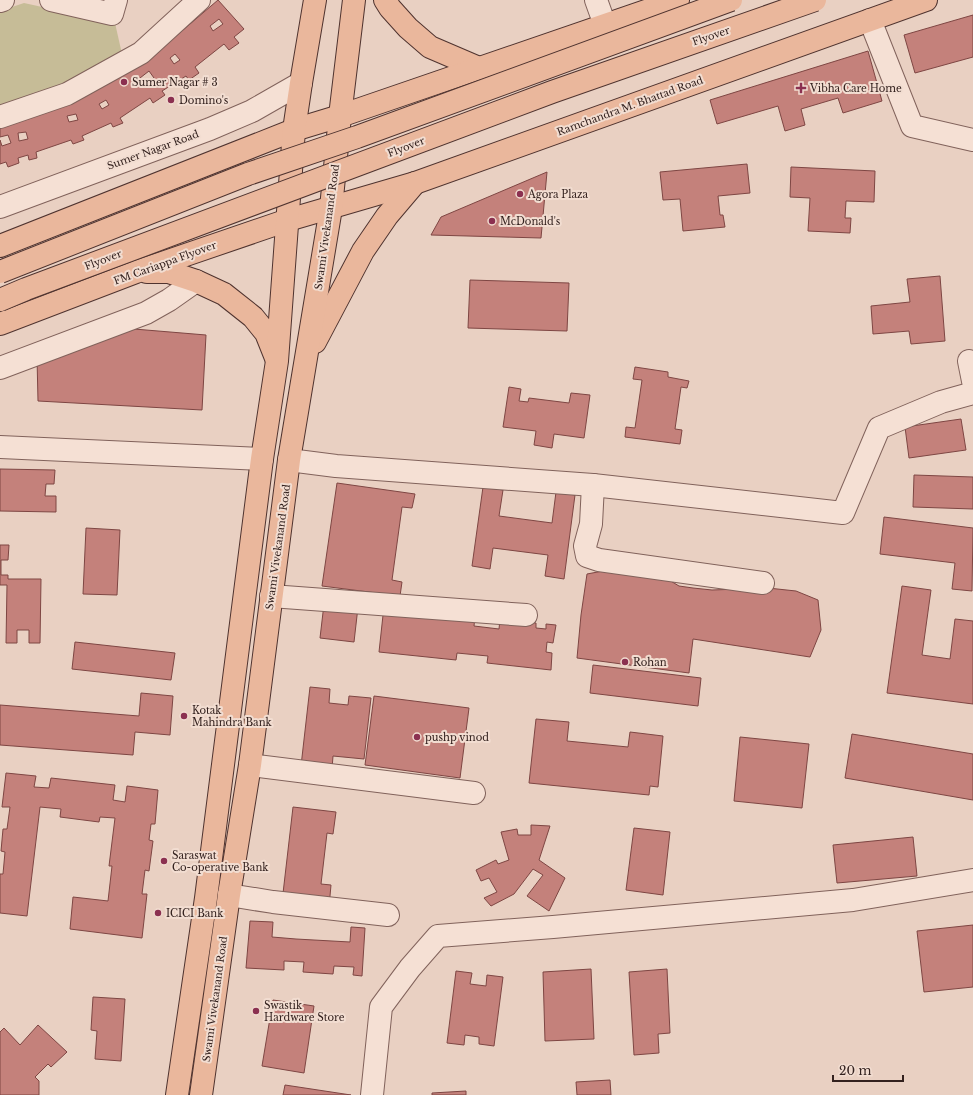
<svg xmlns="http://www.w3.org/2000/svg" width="973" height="1095" font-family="'Libre Baskerville',serif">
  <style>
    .green { fill: #c6bc97 }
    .building { fill: #c4817b; stroke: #7e4643; fill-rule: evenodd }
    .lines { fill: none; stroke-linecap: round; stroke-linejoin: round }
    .minor-casing { stroke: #81625b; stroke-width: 24 }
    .major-casing { stroke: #4f332f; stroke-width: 24 }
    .minor { stroke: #f5e0d4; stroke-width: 22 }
    .major { stroke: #eab79c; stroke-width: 22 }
    .major-bridge-casing { stroke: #4f332f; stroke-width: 24; stroke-linecap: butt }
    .major-bridge { stroke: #eab79c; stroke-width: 22 }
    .poi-dot { fill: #8b3050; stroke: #f2ddd1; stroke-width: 1.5 }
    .labels { text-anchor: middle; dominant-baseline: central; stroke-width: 4; stroke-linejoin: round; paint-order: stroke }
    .street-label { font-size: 10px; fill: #33211e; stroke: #f2ddd1 }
    .poi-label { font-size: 10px; fill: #33211e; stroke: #f2ddd1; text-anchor: start }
  </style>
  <rect width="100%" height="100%" fill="#e9d0c2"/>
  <polygon class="green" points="24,3 115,23 122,54 59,92 0,109 0,11"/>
  <g class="building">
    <path d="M218,0L244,29L234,37L239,43L229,50L224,44L195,67L199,73L189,80L186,76L162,91L165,95L153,103L150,98L120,118L123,123L113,127L111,123L82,136L84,140L73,144L71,140L36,152L37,158L29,160L28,155L18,158L19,163L8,167L6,162L0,164V140L2,146L11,143L8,135L0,137V121L162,48ZM219,19L223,24L213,31L210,26ZM175,54L180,60L174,64L170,58ZM149,71L154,78L145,85L140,78ZM106,100L109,105L102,109L99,104ZM76,114L78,120L69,122L67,116ZM26,132L28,139L19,141L18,133Z"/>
    <polygon points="973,15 973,57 915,73 904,35"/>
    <polygon points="868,51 882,101 843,113 838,98 801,109 805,125 785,131 778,106 717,124 710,100"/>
    <polygon points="747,164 750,193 718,196 720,215 723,215 725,227 683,231 680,199 663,200 660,172"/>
    <polygon points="791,167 875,171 874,202 846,201 845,218 851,218 850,233 808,231 810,198 790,197"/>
    <polygon points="547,172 541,238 431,235 441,217"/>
    <polygon points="940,276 945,341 911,344 909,331 873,334 871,306 910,302 907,279"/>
    <polygon points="470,280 569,283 567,331 468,328"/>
    <polygon points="122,328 206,335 202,410 38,401 37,357"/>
    <polygon points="635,367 668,372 668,377 689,381 687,388 681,387 675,429 682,430 680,444 625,437 626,427 635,428 642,380 633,379"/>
    <polygon points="509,387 521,389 519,401 528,402 529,398 569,403 571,393 590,395 584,438 554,434 552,448 534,445 536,431 503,427"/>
    <polygon points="961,419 966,450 909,458 905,427"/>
    <polygon points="0,469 55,470 54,484 46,484 45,496 56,496 56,512 0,511"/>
    <polygon points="914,475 973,477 973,509 913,507"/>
    <polygon points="337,483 415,494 412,508 402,507 392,580 402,582 400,596 322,586"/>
    <polygon points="483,487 503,490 499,516 552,523 556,492 575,495 564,579 545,576 548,555 493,548 490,569 472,566"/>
    <polygon points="884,517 973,528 972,591 952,589 955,563 880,554"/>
    <polygon points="86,528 120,530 117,595 83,594"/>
    <polygon points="0,545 9,545 8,560 1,560 1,575 8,575 8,579 41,579 40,643 29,643 29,630 17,630 17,643 6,643 7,585 0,585"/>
    <polygon points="624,567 654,571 679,586 693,588 712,590 768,588 796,591 818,600 821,630 810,657 693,639 689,673 577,658 581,615 587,574"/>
    <polygon points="902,586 931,590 922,655 950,659 955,619 973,621 973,704 887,693"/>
    <polygon points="324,604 358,607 354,642 320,638"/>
    <polygon points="384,606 475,616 474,626 499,629 500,619 536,623 536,628 546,629 546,624 556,625 553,643 547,642 546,652 552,653 551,670 487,663 488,656 457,653 456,660 379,652"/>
    <polygon points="75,642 175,653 171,680 72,669"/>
    <polygon points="593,665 701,678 698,706 590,693"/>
    <polygon points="310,687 330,689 329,703 348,705 349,696 371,698 364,759 333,756 332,769 301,766"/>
    <polygon points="141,693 173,696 170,735 135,732 133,755 0,745 0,705 139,716"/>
    <polygon points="374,696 469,708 460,778 365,765"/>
    <polygon points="536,719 569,722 567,741 628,747 630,732 663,736 658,787 650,786 649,795 529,783"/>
    <polygon points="852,734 973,754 973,800 845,778"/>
    <polygon points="740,737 809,744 802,808 734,801"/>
    <polygon points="6,773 36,776 34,787 49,788 51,778 115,785 113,800 125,802 127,786 158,790 155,824 151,824 149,840 153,841 149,871 145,870 142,894 147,894 142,938 70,929 73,897 108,901 112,866 109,866 115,818 100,817 99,822 60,817 61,809 40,807 27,916 0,913 0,874 3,874 5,852 1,851 3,829 7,829 10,807 2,807"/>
    <polygon points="293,807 336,812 333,834 327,833 321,884 331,885 329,907 282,902"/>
    <polygon points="531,825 550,826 539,860 565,878 549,911 527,896 543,875 533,869 514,894 491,906 484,898 497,892 489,878 481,881 476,870 496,860 498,864 509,860 501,832 517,829 518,835 531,835"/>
    <polygon points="634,828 670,832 663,895 626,890"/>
    <polygon points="913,837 917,876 837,883 833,845"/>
    <polygon points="250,921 273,922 272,937 296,939 350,942 351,927 365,928 362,976 353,975 354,967 334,966 333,974 303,972 304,962 284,961 284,970 246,968"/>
    <polygon points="973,925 973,987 924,992 917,931"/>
    <polygon points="591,969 594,1039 545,1041 543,972"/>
    <polygon points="667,969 670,1033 658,1034 659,1053 634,1055 629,972"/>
    <polygon points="456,971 472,973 470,984 486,986 487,975 503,977 494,1046 479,1044 479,1037 465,1035 464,1045 447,1043"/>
    <polygon points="93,997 125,999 121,1061 95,1059 97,1031 91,1030"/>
    <polygon points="273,1000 314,1006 304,1073 262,1066"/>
    <polygon points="38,1025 67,1052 51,1067 48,1064 35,1077 39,1081 39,1095 0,1095 0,1032 4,1028 20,1045"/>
    <polygon points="610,1080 611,1095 577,1095 576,1082"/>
    <polygon points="285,1085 351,1095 283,1095"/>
    <polygon points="466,1091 466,1095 432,1095 432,1093"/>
  </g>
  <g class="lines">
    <g class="minor-casing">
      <g id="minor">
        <polyline points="51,0 112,14 116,0"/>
        <polyline points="596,0 605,25"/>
        <polyline points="0,1 3,0"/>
        <polyline points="870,20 912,126 973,140"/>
        <polyline points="0,117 67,94 141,53 199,0"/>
        <polyline points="0,207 210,129 252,111 301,83"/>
        <polyline points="969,361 973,381"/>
        <polyline points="0,368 146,313 169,300 196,281"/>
        <polyline points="0,447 262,459"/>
        <polyline points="289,460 336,466 593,485 843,513 879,428 941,402 973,393"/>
        <polyline points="593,485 591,524 585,546 587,556 599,560 763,583"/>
        <polyline points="271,596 526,615"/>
        <polyline points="250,765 474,793"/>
        <polyline points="229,895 273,902 388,915"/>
        <polyline points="372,1095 381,1007 410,968 438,936 553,927 853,900 973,880"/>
      </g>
    </g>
    <g class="major-casing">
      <g id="major">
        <polyline points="385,0 390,8 408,28 430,47 479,68"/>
        <polyline points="0,246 294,130 340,116 678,0"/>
        <polyline points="147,272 169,272 196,281 224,294 253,317 266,333 276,358"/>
        <polyline points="0,324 136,272 288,220 415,183 926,0"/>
        <polyline points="315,342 363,251 387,216 415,183"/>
        <polyline points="177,1095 206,898 262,459 277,361 294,130 301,83 315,0"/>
        <polyline points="201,1095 229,895 250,765 289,460 331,208 340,116 354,0"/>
      </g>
    </g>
    <use href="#minor" class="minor"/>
    <use href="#major" class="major"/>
    <g class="major-bridge-casing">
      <g id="major-bridge">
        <polyline points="0,272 248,174 357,137 731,0"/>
        <polyline points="0,300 26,289 552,92 815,0"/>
      </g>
    </g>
    <use href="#major-bridge" class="major-bridge"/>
  </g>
  <g class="poi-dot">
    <circle cx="124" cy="82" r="4"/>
    <path d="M799 82h4v4h4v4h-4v4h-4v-4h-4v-4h4z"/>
    <circle cx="171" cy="100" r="4"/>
    <circle cx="520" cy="194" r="4"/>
    <circle cx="492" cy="221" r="4"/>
    <circle cx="625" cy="662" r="4"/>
    <circle cx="184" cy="716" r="4"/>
    <circle cx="417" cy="737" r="4"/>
    <circle cx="164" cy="861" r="4"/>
    <circle cx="158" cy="913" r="4"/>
    <circle cx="256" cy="1011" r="4"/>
  </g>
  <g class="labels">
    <g class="street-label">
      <text transform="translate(711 36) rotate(-19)">Flyover</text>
      <text transform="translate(630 106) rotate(-20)">Ramchandra M. Bhattad Road</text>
      <text transform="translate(406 147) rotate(-21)">Flyover</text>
      <text transform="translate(153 150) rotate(-20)">Sumer Nagar Road</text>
      <text transform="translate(327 227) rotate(-82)">Swami Vivekanand Road</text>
      <text transform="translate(103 260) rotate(-21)">Flyover</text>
      <text transform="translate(165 263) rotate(-20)">FM Cariappa Flyover</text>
      <text transform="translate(278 547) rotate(-82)">Swami Vivekanand Road</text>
      <text transform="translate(215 999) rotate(-82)">Swami Vivekanand Road</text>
    </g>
    <g class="poi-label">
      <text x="132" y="82">Sumer Nagar # 3</text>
      <text x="810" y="88">Vibha Care Home</text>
      <text x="179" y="100">Domino's</text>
      <text x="528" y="194">Agora Plaza</text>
      <text x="500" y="221">McDonald's</text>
      <text x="633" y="662">Rohan</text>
      <text x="192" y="710">Kotak<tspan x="192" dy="12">Mahindra Bank</tspan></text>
      <text x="425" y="737">pushp vinod</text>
      <text x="172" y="855">Saraswat<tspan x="172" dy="12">Co-operative Bank</tspan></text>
      <text x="166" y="913">ICICI Bank</text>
      <text x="264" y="1005">Swastik<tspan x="264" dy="12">Hardware Store</tspan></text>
    </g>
  </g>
  <path d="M833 1075v6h70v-6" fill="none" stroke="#33211e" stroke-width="2"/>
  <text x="839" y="1075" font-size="12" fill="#33211e" stroke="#f2ddd1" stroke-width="3" paint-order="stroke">20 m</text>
</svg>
